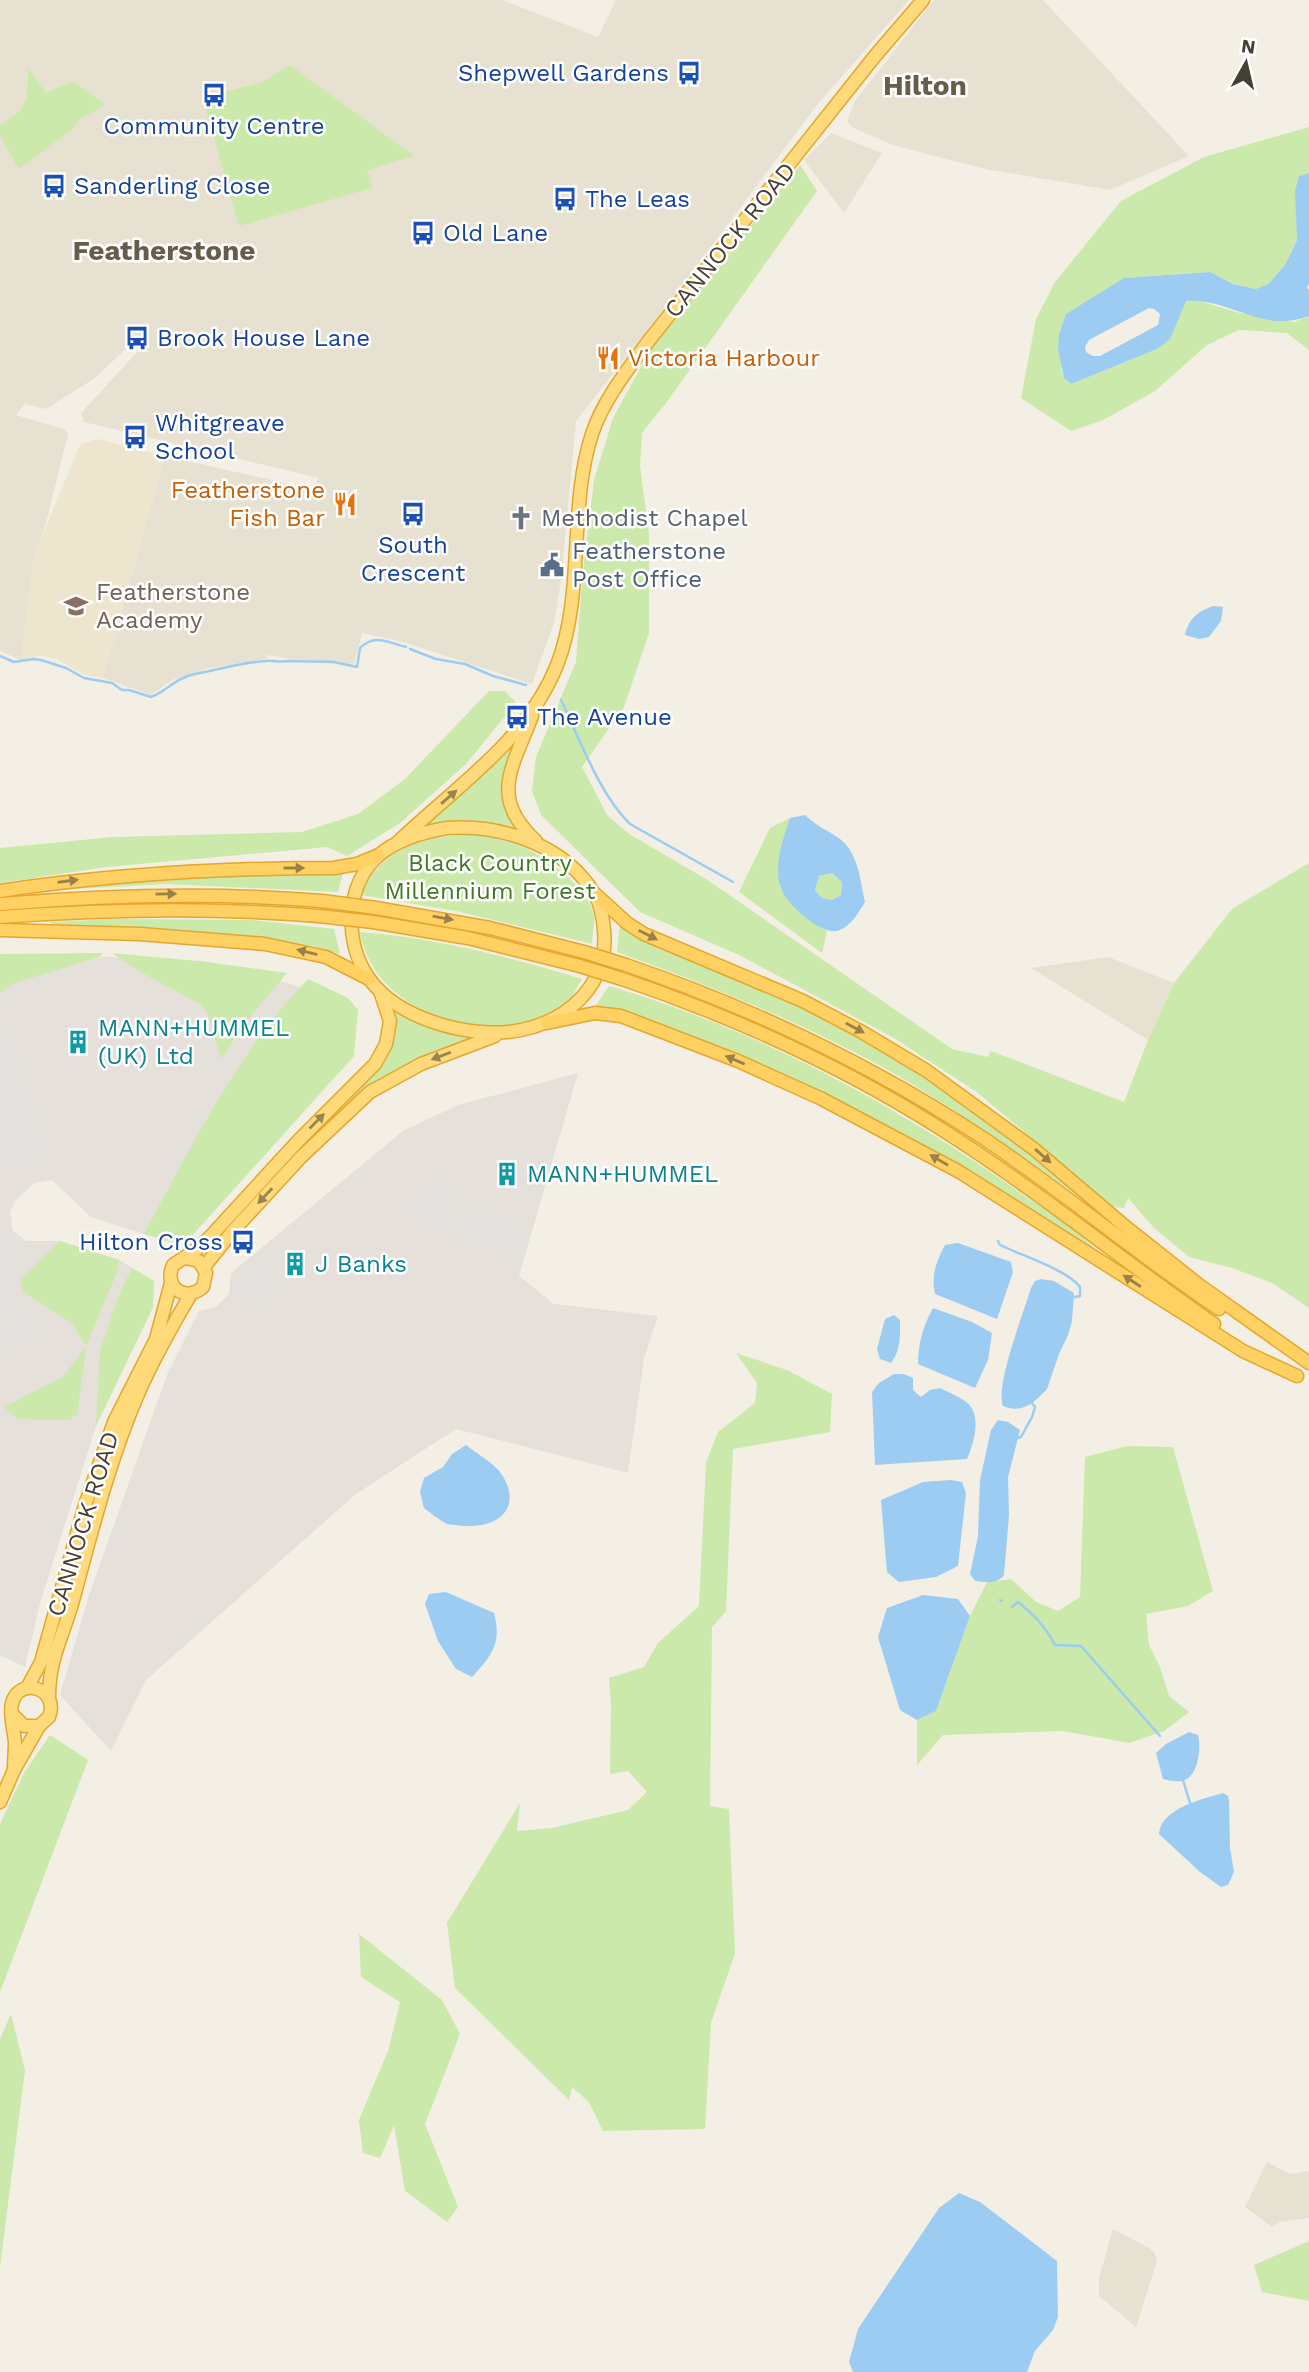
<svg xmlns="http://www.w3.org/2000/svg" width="1309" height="2372" font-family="'Work Sans',sans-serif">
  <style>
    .residential { fill: #e7e1d2 }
    .industrial { fill: #e5e0d9 }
    .education { fill: #ede5cd }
    .green { fill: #cae9ab }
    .parking { fill: #e3e1dd }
    .water { fill: #9dccf2; fill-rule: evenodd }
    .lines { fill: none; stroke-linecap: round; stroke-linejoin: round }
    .stream { stroke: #9dccf2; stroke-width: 2.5 }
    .trunk-casing { stroke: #e3a72e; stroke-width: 15 }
    .motorway-casing { stroke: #e3a72e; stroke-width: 15 }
    .trunk { stroke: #ffda7a; stroke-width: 12 }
    .motorway { stroke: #ffd163; stroke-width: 12 }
    .motorway-bridge-casing { stroke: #e3a72e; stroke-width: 15; stroke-linecap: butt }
    .motorway-bridge { stroke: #ffd163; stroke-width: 12 }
    .oneway { fill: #998554 }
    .oneway2 { fill: #998149 }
    .labels { text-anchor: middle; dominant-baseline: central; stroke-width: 5; stroke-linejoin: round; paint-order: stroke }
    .transit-label { font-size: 24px; fill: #164399; stroke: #fff; text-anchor: start }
    .street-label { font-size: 24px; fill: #453f34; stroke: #fff }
    .food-label { font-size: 24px; fill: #c56008; stroke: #fff; text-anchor: start }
    .worship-label { font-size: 24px; fill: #5b616d; stroke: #fff; text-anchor: start }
    .service-label { font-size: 24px; fill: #4e5e75; stroke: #fff; text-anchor: start }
    .education-label { font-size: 24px; fill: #785e54; stroke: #fff; text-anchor: start }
    .park-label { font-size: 24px; fill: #417825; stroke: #fff }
    .culture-label { font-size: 24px; fill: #0d838f; stroke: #fff; text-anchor: start }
    .quarter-label { font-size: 28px; font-weight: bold; fill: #685d4b; stroke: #fff }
  </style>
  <rect width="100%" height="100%" fill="#f3efe4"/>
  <g class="residential">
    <polygon points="0,0 502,0 598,37 616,0 909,0 817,105 687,279 576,421 561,581 554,623 532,684 403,642 362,633 354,664 297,660 268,655 266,659 209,668 172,680 151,695 103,678 165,456 312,489 319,478 84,422 81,413 141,348 131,344 95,378 46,409 24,404 16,415 64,429 68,434 45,527 34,556 21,660 0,651"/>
    <polygon points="934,0 1043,0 1189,156 1110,190 985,169 893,145 851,127 847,120 855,101"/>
    <polygon points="831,133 882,153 844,213 804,160"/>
    <polygon points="1108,957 1174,983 1148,1040 1031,968"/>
    <polygon points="1267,2162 1290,2174 1309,2171 1309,2218 1280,2222 1272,2227 1245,2207"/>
    <polygon points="1113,2229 1149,2248 1154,2252 1157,2261 1136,2327 1099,2296 1099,2278"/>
  </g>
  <g class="industrial">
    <polygon points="85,956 204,961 294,985 348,1011 213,1206 172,1243 91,1217 52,1180 34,1183 16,1200 10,1212 13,1231 26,1241 60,1241 119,1260 154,1281 153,1307 96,1426 40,1603 25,1667 0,1655 0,958"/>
    <polygon points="578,1073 519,1276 554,1304 658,1316 644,1358 628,1473 456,1429 356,1494 146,1680 111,1751 60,1695 89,1595 167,1375 199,1311 216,1307 229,1294 231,1273 403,1131 458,1105"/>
  </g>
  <polygon class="education" points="98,439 165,456 103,678 84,675 57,659 40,655 21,660 34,556 79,447 83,443"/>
  <g class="green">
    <polygon points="290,65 414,156 367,170 372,188 239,226 203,98 262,82"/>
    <path d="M28,68L46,93L73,81L105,105L80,119L74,128L19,169L0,136V125C29,108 28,101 28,68Z"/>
    <polygon points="1309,127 1309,173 1299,177 1296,215 1297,239 1285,265 1268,284 1256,289 1233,284 1210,272 1124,278 1061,370 1064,378 1071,384 1157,349 1186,301 1196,300 1240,313 1294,322 1309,316 1309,350 1287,333 1239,330 1207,345 1155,391 1103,420 1071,431 1021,398 1036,319 1055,282 1121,201 1204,157"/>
    <polygon points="800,165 817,191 666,403 642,433 640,466 649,534 649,633 624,707 582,767 607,815 629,834 706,879 952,1049 988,1057 991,1051 1124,1102 1148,1040 1174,983 1232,909 1309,863 1309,1308 1272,1283 1232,1268 1189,1257 1154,1228 1128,1198 1124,1208 1113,1207 978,1093 894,1038 739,955 640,912 541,815 532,791 536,757 576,662 583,570 594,480 613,418 649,352"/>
    <polygon points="489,691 505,691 516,703 466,764 400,823 347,856 327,847 107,867 0,883 0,848 113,837 302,832 358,814 405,779"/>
    <path d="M516,736L519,738C508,774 494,793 515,828L464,820L421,827Z"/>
    <polygon points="790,818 781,846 780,887 810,921 827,931 822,953 739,892 770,828"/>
    <path d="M473,834C513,839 547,854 575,884C583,892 593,905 594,917C595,925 592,936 592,944L456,911L361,895C379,847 427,836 473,834Z"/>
    <polygon points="343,873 338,892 165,884 56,890 56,888 225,874"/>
    <polygon points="832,873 842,882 841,895 832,900 822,898 815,890 819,876"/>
    <polygon points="112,919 252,920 334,929 340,954 313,946 193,931 51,924 51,922"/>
    <path d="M620,923C722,970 826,1013 921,1073C982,1112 1039,1159 1095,1205L1093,1207C1020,1154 946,1101 866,1058C786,1016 702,983 617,952Z"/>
    <path d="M360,932C436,938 510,957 582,979C577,987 572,999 564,1006C554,1014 537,1019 525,1022C460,1038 372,1004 360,932Z"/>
    <polygon points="102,953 101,956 12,984 0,993 0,954"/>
    <polygon points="112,953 207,962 287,973 249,1018 221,1059 208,1014 200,1004 139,971"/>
    <path d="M308,979L348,998L358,1010L354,1056L189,1239L179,1243L144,1234C191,1147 238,1051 308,979Z"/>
    <path d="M609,986C753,1028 889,1101 1012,1187C1035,1204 1075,1227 1093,1247L1088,1248L970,1173L651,1022L613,1009L594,1008Z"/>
    <path d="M392,1007L430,1028L478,1039L417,1058L378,1079L348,1103L290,1161L207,1258L200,1253L268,1179L386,1059C395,1041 397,1027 392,1007Z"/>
    <polygon points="60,1241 119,1260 117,1272 86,1346 77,1415 68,1420 18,1419 4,1407 63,1377 86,1346 72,1323 23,1292 21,1280"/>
    <polygon points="132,1268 154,1281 153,1307 96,1426 100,1351 120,1292"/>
    <polygon points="736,1353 787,1370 832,1394 830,1432 733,1449 726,1611 712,1627 710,1806 729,1809 735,1953 711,2023 705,2129 603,2131 589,2102 572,2087 569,2100 455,1988 447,1923 520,1803 517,1831 552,1828 628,1810 647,1792 628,1771 610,1774 611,1704 609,1678 644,1667 658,1643 699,1606 706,1463 718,1432 755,1403 757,1383"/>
    <polygon points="1127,1446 1173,1447 1213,1591 1188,1606 1146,1614 1149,1645 1160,1667 1169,1696 1189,1712 1164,1731 1129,1743 1063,1731 943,1735 917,1765 917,1720 936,1711 970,1616 987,1582 1011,1579 1036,1602 1058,1611 1080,1597 1085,1457"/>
    <polygon points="50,1735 88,1760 0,1992 0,1824 24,1773"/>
    <polygon points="359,1934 442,2000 460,2034 425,2124 458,2207 447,2222 405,2191 394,2125 380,2158 363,2153 359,2120 388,2051 400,2002 361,1977"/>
    <polygon points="11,2014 25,2070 0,2267 0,2039"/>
    <polygon points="1309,2241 1309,2301 1262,2292 1254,2265"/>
  </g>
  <g class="parking">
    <polygon points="3,1031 46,1153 8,1167 0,1143 0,1032"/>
    <polygon points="445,1181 454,1190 446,1223 437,1227 420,1223 409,1208"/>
    <polygon points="467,1210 526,1228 521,1252 460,1234"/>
    <polygon points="12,1235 12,1240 18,1240 20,1261 15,1261 15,1269 13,1270 17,1305 0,1314 0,1236"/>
    <polygon points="265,1260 283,1285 258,1303 250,1294 242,1299 232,1284"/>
    <polygon points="27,1315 36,1331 0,1348 0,1327"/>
  </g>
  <g class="water">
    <path d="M1309,173V283L1307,288L1309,290V316C1262,334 1230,298 1186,301L1170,339L1157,349L1071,384L1064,378L1058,349L1059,335L1066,314L1124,278L1210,272L1233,284L1256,289L1268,284L1285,265L1297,240L1295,191L1299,176ZM1149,308L1154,309L1160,314L1158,325L1100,356H1093L1086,352L1085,347L1089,340Z"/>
    <path d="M1214,606L1223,607L1221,621L1209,637L1199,639L1185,635C1188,619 1199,610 1214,606Z"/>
    <path d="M805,815C815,825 825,829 837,837C858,850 860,879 865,902C858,913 852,925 840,930C823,938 786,904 781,888C773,867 783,838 790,818ZM832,873L842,882L841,895L832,900L822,898L815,890L819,876Z"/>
    <path d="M958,1243L1011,1262L1013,1272L997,1319L935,1294C931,1275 936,1262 945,1245Z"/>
    <path d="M1041,1279L1054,1281L1074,1293L1072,1321L1068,1335L1059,1354L1047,1389C1034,1403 1022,1414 1003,1406C995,1385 1024,1312 1031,1288L1035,1281Z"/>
    <path d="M933,1308L972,1322L992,1333L988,1360L975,1388L918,1364C918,1344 923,1326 933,1308Z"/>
    <path d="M894,1315L900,1320C900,1336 901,1350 891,1363L880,1359L877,1349L885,1319Z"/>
    <path d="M894,1374H904L913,1378V1390L921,1397L930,1390L940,1388C948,1392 958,1396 965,1401C983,1413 974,1443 967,1459L875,1465L872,1392L879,1383Z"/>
    <path d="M998,1420L1008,1422L1020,1430L1008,1477L1009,1515L1004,1575C996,1585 986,1582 975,1581L970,1574L978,1536L980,1480L991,1430Z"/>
    <path d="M466,1445C478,1455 497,1464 504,1478C522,1512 494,1528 463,1526C458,1525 451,1525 447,1524C439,1520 431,1513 424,1508L420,1492L424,1478L443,1467L452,1454Z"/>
    <polygon points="951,1480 962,1482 966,1493 958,1566 936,1577 899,1582 887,1572 881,1500 923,1482"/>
    <path d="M446,1592L494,1613C502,1643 492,1655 472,1677L456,1669L438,1641L425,1604L429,1594Z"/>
    <polygon points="923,1595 958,1599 970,1616 936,1711 917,1720 900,1710 878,1637 887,1608"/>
    <path d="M1189,1732L1198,1735C1201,1747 1199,1771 1187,1779C1180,1783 1170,1781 1163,1779L1156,1753L1166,1744Z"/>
    <path d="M1223,1793L1228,1796L1229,1801L1230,1848L1234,1872L1228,1885L1221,1887L1200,1872L1159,1834C1161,1808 1203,1799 1223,1793Z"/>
    <polygon points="959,2193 980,2202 1057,2261 1058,2317 1053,2330 1035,2351 1027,2372 853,2372 849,2362 858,2329 939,2208"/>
  </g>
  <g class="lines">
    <g class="stream">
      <polyline points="410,649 436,659 465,664 493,676 526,685"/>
      <path d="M0,656L14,662L33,659L41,660L66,668L84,678L112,683L122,690H129L151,697C167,691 175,678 195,674C218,670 242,662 266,661C274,660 279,663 287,661L334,662L357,667L360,648C375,633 389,643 406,647"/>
      <path d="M561,700C580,739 599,794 630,824L733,882"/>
      <path d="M998,1241L1000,1245C1020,1255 1068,1270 1080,1287V1296L1075,1297"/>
      <polyline points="1017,1438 1021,1437 1032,1417 1035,1407 1031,1402"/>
      <polyline points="1000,1600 1002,1601"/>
      <path d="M1012,1607L1018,1602C1034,1615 1045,1626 1055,1645L1081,1646L1160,1736"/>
      <polyline points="1183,1780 1190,1803"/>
    </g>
    <g class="trunk-casing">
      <g id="trunk">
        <path d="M532,716C513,767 488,797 536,841"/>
        <path d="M447,828C501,824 566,845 595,895C601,905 603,918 604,930C609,983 570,1020 521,1030C473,1040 397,1020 368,977C344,941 345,885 379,855C398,839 423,832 447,828Z"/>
        <path d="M398,842C454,788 527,741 557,665C585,594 568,507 592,434C603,401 626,372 647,343L875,56L923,0"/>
        <path d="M185,1258L199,1261L206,1273L203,1287C185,1303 163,1287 173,1265L197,1249L209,1238L298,1141L375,1064L386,1044L390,1021L380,991"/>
        <polyline points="204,1267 232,1232 301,1157 370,1092 421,1064 495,1036"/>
        <polyline points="27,1688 41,1662 85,1505 114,1422 156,1339 171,1283"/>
        <path d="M49,1697C49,1660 62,1638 72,1604C91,1534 109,1461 138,1394C153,1360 172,1326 191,1294"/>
        <path d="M13,1715L24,1726H39L49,1717C60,1688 19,1676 12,1703C9,1714 14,1730 15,1742C15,1751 14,1761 14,1770"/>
        <polyline points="0,1802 14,1770 39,1726"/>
      </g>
    </g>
    <g class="motorway-casing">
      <g id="motorway">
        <path d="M0,891C113,874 219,868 334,868L357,864L379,855"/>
        <polyline points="594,893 627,923 644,934 803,1001 862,1032 927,1071 1034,1149 1127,1228 1199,1285 1309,1363"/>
        <path d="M0,904C108,895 214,892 322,901"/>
        <polyline points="376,908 490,928 584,952"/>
        <path d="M0,917C107,909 212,907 319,916"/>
        <polyline points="373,922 468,938 580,966"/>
        <polyline points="0,930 140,934 265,944 326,957 369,979"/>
        <path d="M626,965C752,1008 872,1065 983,1138C1064,1192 1138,1255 1219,1309"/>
        <path d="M622,979C737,1018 849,1069 952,1136C1042,1194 1126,1263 1214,1324"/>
        <polyline points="547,1023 595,1013 621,1016 738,1061 822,1099 958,1171 1243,1351 1297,1376"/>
      </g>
    </g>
    <use href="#trunk" class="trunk"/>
    <use href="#motorway" class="motorway"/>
    <g class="motorway-bridge-casing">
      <g id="motorway-bridge">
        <polyline points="322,901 376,908"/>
        <polyline points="319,916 373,922"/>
        <polyline points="584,952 626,965"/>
        <polyline points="580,966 622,979"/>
      </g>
    </g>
    <use href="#motorway-bridge" class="motorway-bridge"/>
  </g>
  <defs><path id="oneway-solid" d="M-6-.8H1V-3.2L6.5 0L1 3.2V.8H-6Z" transform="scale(1.75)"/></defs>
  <g class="oneway">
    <use href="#oneway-solid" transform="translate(449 797) rotate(-41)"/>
    <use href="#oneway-solid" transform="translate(441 1056) rotate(159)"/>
    <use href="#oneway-solid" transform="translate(317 1121) rotate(-45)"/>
    <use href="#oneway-solid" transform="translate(265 1196) rotate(133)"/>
  </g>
  <g class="oneway2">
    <use href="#oneway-solid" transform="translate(294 868)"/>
    <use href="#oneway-solid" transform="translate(68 881) rotate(-8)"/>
    <use href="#oneway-solid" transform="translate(166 894) rotate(-1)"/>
    <use href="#oneway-solid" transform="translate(443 918) rotate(10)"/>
    <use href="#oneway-solid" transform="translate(648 935) rotate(27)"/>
    <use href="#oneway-solid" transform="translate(307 952) rotate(-166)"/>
    <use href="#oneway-solid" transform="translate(855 1028) rotate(28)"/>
    <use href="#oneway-solid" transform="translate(735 1060) rotate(-157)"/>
    <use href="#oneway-solid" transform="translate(1043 1156) rotate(41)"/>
    <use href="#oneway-solid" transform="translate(939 1160) rotate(-150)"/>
    <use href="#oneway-solid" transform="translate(1132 1281) rotate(-147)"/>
  </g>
  <defs>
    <g id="bus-bare" transform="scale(1.89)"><path d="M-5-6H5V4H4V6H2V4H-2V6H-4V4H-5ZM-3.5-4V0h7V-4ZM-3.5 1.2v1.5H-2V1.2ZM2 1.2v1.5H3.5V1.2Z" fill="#1a4fb4" stroke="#fff" stroke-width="2.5" paint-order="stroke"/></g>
    <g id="restaurant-bare" transform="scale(1.89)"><path d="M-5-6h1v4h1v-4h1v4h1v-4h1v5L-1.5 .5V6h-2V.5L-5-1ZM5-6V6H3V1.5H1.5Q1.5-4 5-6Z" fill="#e8710a" stroke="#fff" stroke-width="2.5" paint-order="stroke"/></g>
    <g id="church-bare" transform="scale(1.89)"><path d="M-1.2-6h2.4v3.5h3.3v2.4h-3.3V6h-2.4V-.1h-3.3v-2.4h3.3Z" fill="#6b7280" stroke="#fff" stroke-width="2.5" paint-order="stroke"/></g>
    <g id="civic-bare" transform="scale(1.89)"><path d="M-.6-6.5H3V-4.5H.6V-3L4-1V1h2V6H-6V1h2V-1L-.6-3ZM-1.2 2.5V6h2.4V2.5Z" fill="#5c6f8a" stroke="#fff" stroke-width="2.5" paint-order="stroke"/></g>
    <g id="school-bare" transform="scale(1.89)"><path d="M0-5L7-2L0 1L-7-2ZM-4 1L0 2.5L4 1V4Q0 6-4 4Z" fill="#8d6e63" stroke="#fff" stroke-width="2.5" paint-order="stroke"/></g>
    <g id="building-bare" transform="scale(1.89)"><path d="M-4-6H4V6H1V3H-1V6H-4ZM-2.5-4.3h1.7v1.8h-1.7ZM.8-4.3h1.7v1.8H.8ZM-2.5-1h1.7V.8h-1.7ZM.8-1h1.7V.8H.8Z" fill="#0f9aa8" stroke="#fff" stroke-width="2.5" paint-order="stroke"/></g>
  </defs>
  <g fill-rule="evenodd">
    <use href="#bus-bare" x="689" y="73"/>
    <use href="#bus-bare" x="214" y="95"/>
    <use href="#bus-bare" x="54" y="186"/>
    <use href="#bus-bare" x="565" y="199"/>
    <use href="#bus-bare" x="423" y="233"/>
    <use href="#bus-bare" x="137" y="338"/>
    <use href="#restaurant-bare" x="608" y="358"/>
    <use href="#bus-bare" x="135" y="437"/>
    <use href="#restaurant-bare" x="345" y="504"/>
    <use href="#bus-bare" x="413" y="514"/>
    <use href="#church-bare" x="521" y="518"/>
    <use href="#civic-bare" x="552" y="565"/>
    <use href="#school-bare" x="76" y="606"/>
    <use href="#bus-bare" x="517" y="717"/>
    <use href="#building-bare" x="78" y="1042"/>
    <use href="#building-bare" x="507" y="1174"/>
    <use href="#bus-bare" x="243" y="1242"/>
    <use href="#building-bare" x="295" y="1264"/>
  </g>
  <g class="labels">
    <g class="transit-label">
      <text x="669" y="73" text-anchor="end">Shepwell Gardens</text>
      <text x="214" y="126" text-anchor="middle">Community Centre</text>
      <text x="74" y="186">Sanderling Close</text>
      <text x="585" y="199">The Leas</text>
      <text x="443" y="233">Old Lane</text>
      <text x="157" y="338">Brook House Lane</text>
      <text x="155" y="423">Whitgreave<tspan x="155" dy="28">School</tspan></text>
      <text x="413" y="545" text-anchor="middle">South<tspan x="413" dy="28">Crescent</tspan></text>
      <text x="537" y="717">The Avenue</text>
      <text x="223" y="1242" text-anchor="end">Hilton Cross</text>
    </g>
    <g class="street-label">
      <text transform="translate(730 240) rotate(-51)">CANNOCK ROAD</text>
      <text transform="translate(83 1524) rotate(-73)">CANNOCK ROAD</text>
    </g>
    <g class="food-label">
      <text x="628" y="358">Victoria Harbour</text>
      <text x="325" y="490" text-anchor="end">Featherstone<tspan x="325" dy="28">Fish Bar</tspan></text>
    </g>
    <g class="worship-label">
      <text x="541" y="518">Methodist Chapel</text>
    </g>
    <g class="service-label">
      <text x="572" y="551">Featherstone<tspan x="572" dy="28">Post Office</tspan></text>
    </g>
    <g class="education-label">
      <text x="96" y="592">Featherstone<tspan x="96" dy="28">Academy</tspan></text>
    </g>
    <g class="park-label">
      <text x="490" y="863">Black Country<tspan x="490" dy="28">Millennium Forest</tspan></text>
    </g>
    <g class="culture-label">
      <text x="98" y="1028">MANN+HUMMEL<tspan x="98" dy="28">(UK) Ltd</tspan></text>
      <text x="527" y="1174">MANN+HUMMEL</text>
      <text x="315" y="1264">J Banks</text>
    </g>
    <g class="quarter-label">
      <text x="925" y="85">Hilton</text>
      <text x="164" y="250">Featherstone</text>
    </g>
  </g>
  <g transform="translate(1246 63) rotate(8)" stroke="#ffffff" stroke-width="5" paint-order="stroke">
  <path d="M0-5L12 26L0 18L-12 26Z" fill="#453f34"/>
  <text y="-10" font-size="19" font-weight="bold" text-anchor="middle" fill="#453f34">N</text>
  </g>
</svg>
